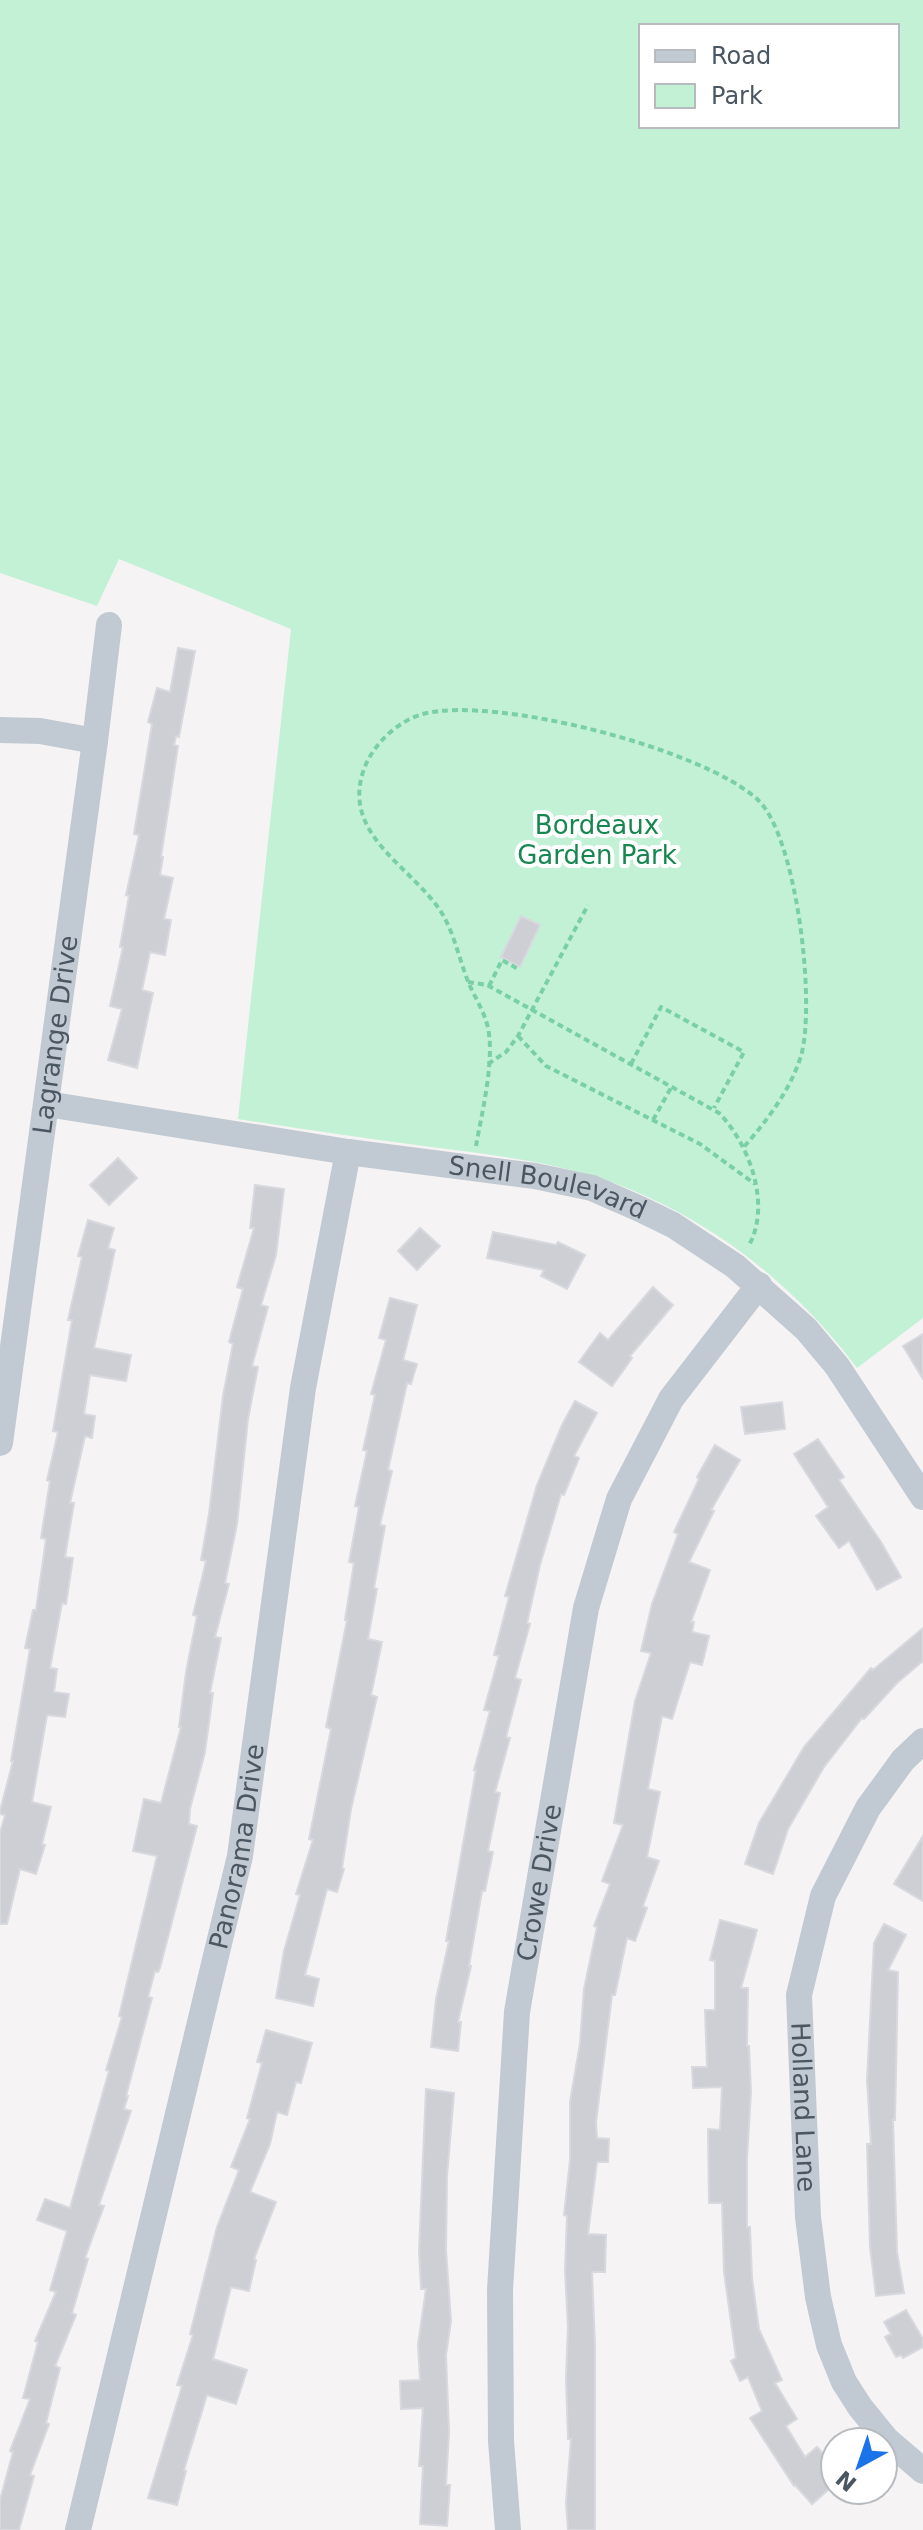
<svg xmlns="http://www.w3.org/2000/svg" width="923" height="2530" font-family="'DejaVu Sans',sans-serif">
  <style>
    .green { fill: #c3f1d5; fill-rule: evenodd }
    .building { fill: #cdcfd5; stroke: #d7d9de; stroke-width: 2 }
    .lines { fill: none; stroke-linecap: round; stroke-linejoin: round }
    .path { stroke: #7ad0a6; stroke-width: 4; stroke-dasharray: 6 4; stroke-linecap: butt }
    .street { stroke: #c1cad2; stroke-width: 26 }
    .labels { text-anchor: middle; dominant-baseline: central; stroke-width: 8; stroke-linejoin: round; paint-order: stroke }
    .park-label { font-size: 26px; fill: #17864f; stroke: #fff }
    .street-label { font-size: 26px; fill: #4a5661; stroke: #fff }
  </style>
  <rect width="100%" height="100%" fill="#f5f3f3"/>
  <path class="green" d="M0,0H923V1318L857,1368C792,1281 706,1215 603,1179C545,1160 484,1154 424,1146C362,1138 300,1129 238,1119L291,629L119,559L97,606L0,573ZM641,26H897V126H641Z"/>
  <g class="building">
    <polygon points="178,648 195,651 179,737 176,736 174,745 178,746 161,857 163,857 160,875 173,878 164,919 171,920 165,955 150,952 142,990 153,993 137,1068 108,1060 122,1009 110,1006 123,947 120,947 129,896 126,895 139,835 134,834 152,724 148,722 157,688 170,692"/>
    <polygon points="521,916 540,925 520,967 501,957"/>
    <polygon points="118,1158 137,1178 109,1205 90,1185"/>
    <polygon points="255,1185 284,1189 276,1255 261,1305 268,1307 252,1366 258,1367 248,1419 237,1524 225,1583 229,1584 215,1637 221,1638 210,1693 213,1693 205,1752 190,1809 189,1824 197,1826 160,1968 158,1972 155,1971 148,1997 152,1998 126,2096 128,2096 124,2109 131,2111 99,2205 104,2206 85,2258 88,2259 72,2313 76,2315 55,2366 60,2368 46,2423 49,2424 30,2475 34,2476 19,2530 0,2530 0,2500 13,2452 10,2451 30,2399 23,2398 38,2342 35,2341 56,2292 50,2290 67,2231 37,2220 45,2199 70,2208 109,2071 106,2070 122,2017 119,2016 157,1856 133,1851 144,1799 161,1803 181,1727 179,1727 186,1672 197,1616 193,1615 206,1561 201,1560 209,1514 223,1396 233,1344 229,1342 243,1289 237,1287 254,1228 250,1228"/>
    <polygon points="88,1220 114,1228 108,1248 115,1250 94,1348 131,1355 126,1381 90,1375 84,1414 95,1416 92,1438 85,1436 70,1503 74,1503 65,1557 73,1558 66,1604 62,1603 50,1668 57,1669 54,1692 69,1694 65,1717 47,1715 32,1802 51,1807 42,1844 45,1845 36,1874 20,1869 7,1924 0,1924 0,1833 5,1815 0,1814 0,1811 13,1761 11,1761 30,1649 25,1648 33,1610 36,1610 46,1539 41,1538 50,1481 47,1480 58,1432 53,1431 72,1320 68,1320 82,1257 78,1256"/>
    <polygon points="420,1228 440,1246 417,1270 398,1251"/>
    <polygon points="493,1232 556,1245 558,1242 585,1255 567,1289 541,1276 544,1270 487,1258"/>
    <polygon points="653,1287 673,1305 630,1356 632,1358 612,1386 579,1362 600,1333 608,1340"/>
    <polygon points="390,1298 417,1305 403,1360 417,1364 411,1384 407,1383 388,1470 392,1471 380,1525 385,1526 374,1588 377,1589 368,1639 382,1642 371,1695 377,1697 351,1809 342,1868 344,1869 337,1892 327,1889 305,1975 319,1979 313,2006 276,1998 284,1951 300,1895 296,1894 313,1840 309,1839 331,1729 326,1727 347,1620 345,1620 354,1563 349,1562 359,1507 355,1506 367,1451 363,1450 375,1395 371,1394 386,1340 379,1338"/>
    <polygon points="923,1334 923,1379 903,1346"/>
    <polygon points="575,1401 597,1413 574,1456 579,1458 564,1495 561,1494 540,1565 527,1623 530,1624 515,1678 521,1680 506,1737 510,1738 495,1792 500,1793 488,1851 493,1852 485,1891 482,1891 469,1966 471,1966 458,2022 461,2022 458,2051 431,2047 436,1999 449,1941 446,1941 476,1770 474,1770 490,1711 484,1710 499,1656 494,1655 509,1597 505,1596 537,1485 562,1425"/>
    <polygon points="782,1402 785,1429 745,1434 741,1407"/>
    <polygon points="818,1439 844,1477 839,1480 881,1542 901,1577 877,1590 849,1541 839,1548 816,1516 828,1507 794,1454"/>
    <polygon points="715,1445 740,1460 711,1510 714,1511 689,1562 710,1570 691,1622 694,1622 692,1632 709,1636 702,1665 690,1662 672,1719 662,1716 648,1789 660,1792 647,1857 659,1861 643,1906 647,1908 635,1941 627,1938 615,1995 612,1995 596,2122 597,2138 609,2139 608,2162 597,2162 588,2234 606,2235 605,2272 592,2272 595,2346 595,2530 568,2530 566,2503 571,2439 568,2439 566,2378 568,2327 565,2271 567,2216 564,2215 570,2160 570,2102 580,2043 584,1989 597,1927 594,1926 610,1884 602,1881 623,1825 614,1823 635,1701 651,1653 641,1651 652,1604 678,1534 674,1532 699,1479 697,1477"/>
    <polygon points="923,1628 923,1661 897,1683 864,1719 862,1718 824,1767 788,1829 773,1874 745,1864 759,1823 804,1747 871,1668 873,1670"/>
    <polygon points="923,1836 923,1901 894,1884"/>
    <polygon points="720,1920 757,1930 741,1988 748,1988 747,2046 749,2046 751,2092 747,2159 747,2227 750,2227 752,2278 759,2329 782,2380 775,2383 797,2419 786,2426 805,2457 817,2447 835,2467 835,2484 812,2504 795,2485 794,2486 750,2418 762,2411 748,2377 740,2381 731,2361 736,2358 724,2272 722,2203 709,2203 708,2129 720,2130 722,2087 693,2088 692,2067 707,2067 705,2010 715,2010 715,1961 710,1960"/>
    <polygon points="884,1924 906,1935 888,1970 898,1972 895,2120 893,2120 897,2252 904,2293 876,2296 870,2247 867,2144 871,2144 867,2080 874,1943"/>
    <polygon points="266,2030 312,2043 301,2083 296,2082 287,2115 277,2112 270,2144 250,2192 276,2202 254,2259 256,2260 249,2291 231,2287 213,2359 247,2370 236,2404 207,2395 184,2470 186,2471 177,2505 148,2498 182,2386 177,2385 193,2335 190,2334 217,2227 239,2170 231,2167 250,2119 247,2118 262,2063 257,2062"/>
    <polygon points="426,2089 454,2093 447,2176 446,2250 451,2321 446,2355 449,2432 446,2485 450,2485 447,2526 420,2524 423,2466 419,2466 423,2408 401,2409 400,2381 420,2380 418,2344 426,2289 421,2289 419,2251"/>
    <polygon points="906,2310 923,2339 923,2347 903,2358 901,2355 896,2357 885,2337 891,2334 884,2322"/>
  </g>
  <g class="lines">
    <g class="path">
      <path d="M468,982L487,985L719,1113C750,1145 772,1206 748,1247"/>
      <polyline points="489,986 502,960 518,969"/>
      <polyline points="518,1036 546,1066 700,1144 755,1184"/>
      <polyline points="488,1064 506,1052 518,1036 588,905"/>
      <polyline points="631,1064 661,1007 744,1052 714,1108"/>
      <polyline points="653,1120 672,1086"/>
      <path d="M476,1146C482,1112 496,1056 487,1024C483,1010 475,997 469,984C460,962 455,936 443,915C415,868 342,837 363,772C371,746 397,721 423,714C494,695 704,749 758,800C797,837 816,1004 801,1056C790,1091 766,1122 742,1149"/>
    </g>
    <g class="street">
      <polyline points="0,730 40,731 95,741"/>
      <path id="s1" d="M47,1104L348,1152L535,1176L592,1188L640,1209L673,1225L735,1266L806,1329L837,1366L923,1497"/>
      <path id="s2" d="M0,1443L95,741L109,625"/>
      <path id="s3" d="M923,1741L903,1760L868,1808L823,1896L799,1995L808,2217L818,2297L829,2345L844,2382L860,2407L886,2439L923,2471"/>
      <path id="s4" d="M78,2530L240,1856L303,1388L348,1152"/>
      <path id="s5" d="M508,2530L501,2441L500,2290L517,2012L586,1608L619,1499L671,1399L759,1285"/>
    </g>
  </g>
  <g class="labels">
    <g class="park-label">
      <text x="597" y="825">Bordeaux<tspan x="597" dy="30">Garden Park</tspan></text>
    </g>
    <g class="street-label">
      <text stroke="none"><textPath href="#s2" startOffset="412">Lagrange Drive</textPath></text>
      <text stroke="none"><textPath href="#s1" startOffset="508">Snell Boulevard</textPath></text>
      <text stroke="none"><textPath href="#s4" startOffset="702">Panorama Drive</textPath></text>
      <text stroke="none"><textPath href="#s5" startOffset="650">Crowe Drive</textPath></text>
      <text stroke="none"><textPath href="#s3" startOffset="400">Holland Lane</textPath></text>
    </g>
  </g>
  <rect x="639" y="24" width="260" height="104" fill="#ffffff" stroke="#b7bbc0" stroke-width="2"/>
  <rect x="655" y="50" width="40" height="12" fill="#c1cad2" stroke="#b7bbc0" stroke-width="2"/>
  <text x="711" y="64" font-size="24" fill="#4a5661">Road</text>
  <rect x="655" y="84" width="40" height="24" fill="#c3f1d5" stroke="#b7bbc0" stroke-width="2"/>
  <text x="711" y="104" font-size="24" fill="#4a5661">Park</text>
  <g transform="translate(859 2466) rotate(220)"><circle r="38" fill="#ffffff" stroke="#b7bbc0" stroke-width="2"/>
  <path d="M0-6L14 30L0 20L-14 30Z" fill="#1a73e8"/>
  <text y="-12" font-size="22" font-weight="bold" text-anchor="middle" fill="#4a5661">N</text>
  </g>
</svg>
